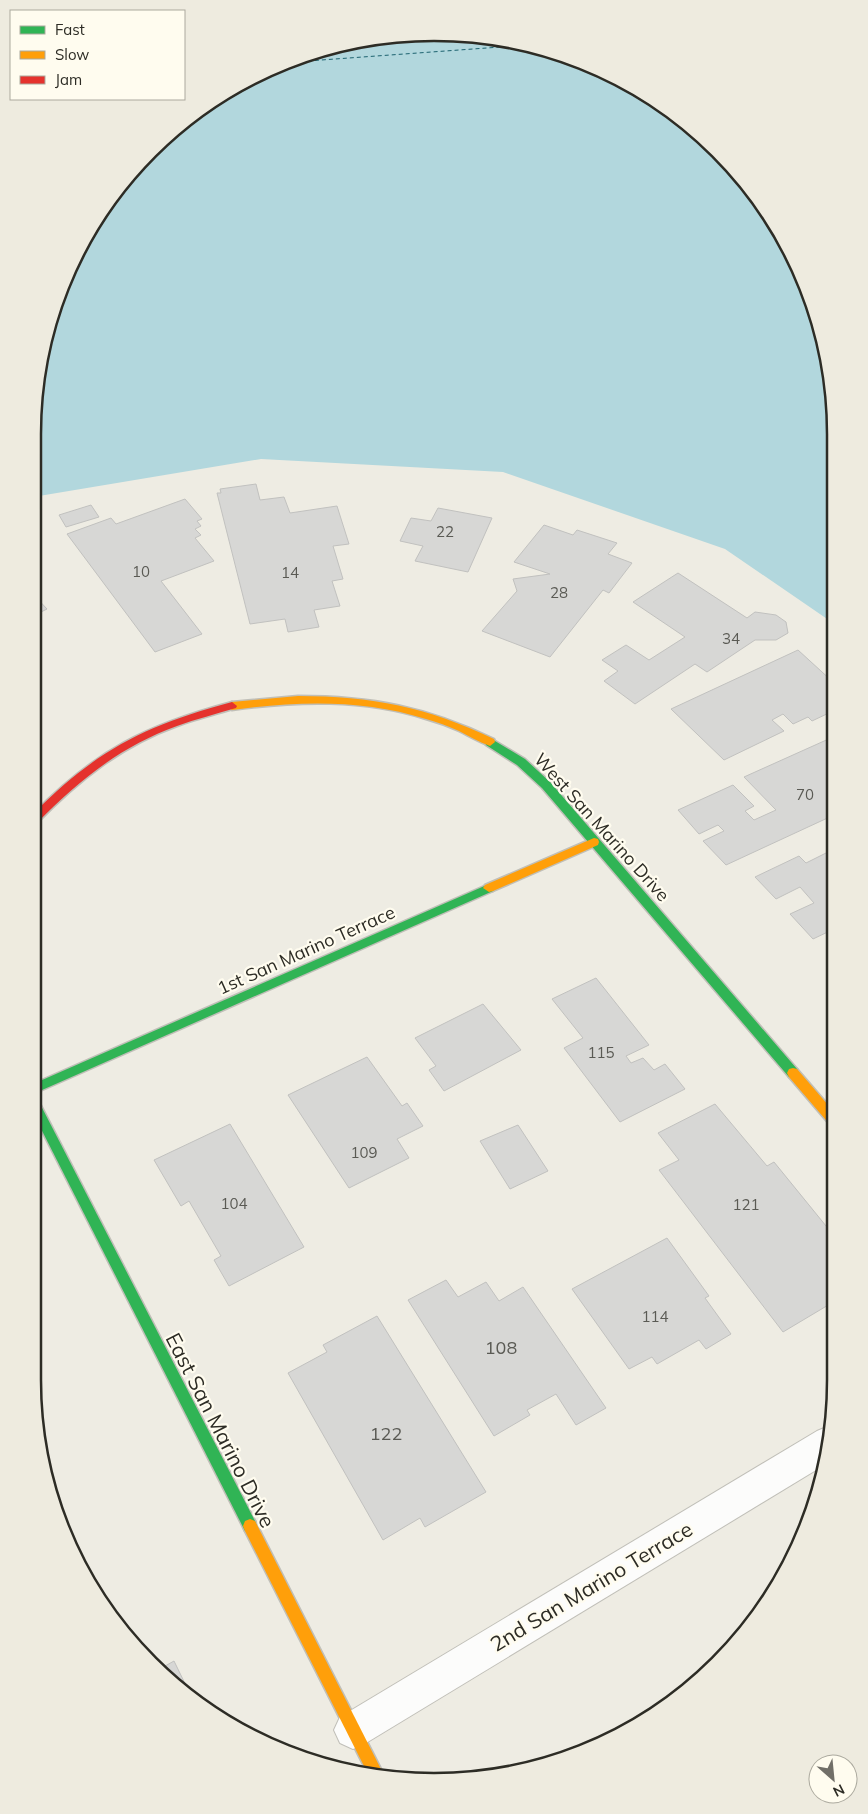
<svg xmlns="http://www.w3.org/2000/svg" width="868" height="1814" font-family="Mulish,sans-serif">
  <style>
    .water { fill: #b2d7dd }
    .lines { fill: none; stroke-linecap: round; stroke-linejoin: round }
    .ferry { stroke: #1c626f; stroke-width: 1; stroke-dasharray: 4 3; stroke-linecap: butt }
    .building { fill: #d7d7d5; stroke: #c1c1bf }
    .street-casing { stroke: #c0bfb8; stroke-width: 2 }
    .fast-casing { stroke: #c0bfb8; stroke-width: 3 }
    .slow-casing { stroke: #c0bfb8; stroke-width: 3 }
    .jam-casing { stroke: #c0bfb8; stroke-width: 3 }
    .street { fill: #fcfcfb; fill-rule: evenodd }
    .fast { fill: #30b455; fill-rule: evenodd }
    .slow { fill: #ff9f0a; fill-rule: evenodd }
    .jam { fill: #e5322d; fill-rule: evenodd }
    .labels { text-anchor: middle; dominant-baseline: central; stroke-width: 4.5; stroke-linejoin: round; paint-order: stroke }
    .number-label { font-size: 15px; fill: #5a5a54 }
    .street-label { font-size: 18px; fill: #2d2c25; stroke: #fffcef }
    .near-number-label { font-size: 18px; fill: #5a5a54 }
    .near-street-label { font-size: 21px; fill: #2d2c25; stroke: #fffcef }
    .rim { fill: none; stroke: #2d2c25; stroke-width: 2.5 }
  </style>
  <rect width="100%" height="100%" fill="#eeece3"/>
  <polygon class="water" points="434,33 513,40 588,63 678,115 752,189 805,280 832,381 833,623 725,549 503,472 261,459 33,497 33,434 40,355 63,280 100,211 150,150 211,100 281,63 356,40"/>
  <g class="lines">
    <polyline class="ferry" points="280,63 528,45"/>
  </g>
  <g class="building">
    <polygon points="256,484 260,500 284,497 290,513 337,506 349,544 333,546 343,579 332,581 340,606 314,610 319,627 288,632 285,619 250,624 217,493 221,493 220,489"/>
    <polygon points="185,499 202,519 197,521 201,526 195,529 201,535 195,538 214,561 161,581 202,634 155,652 67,534 111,518 116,524"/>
    <polygon points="91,505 99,517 66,527 59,515"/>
    <polygon points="438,508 492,518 468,572 415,561 423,546 400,541 411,518 431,521"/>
    <polygon points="544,525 573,535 577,530 617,543 608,554 632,563 609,593 603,590 550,657 482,631 517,591 513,579 550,574 514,562"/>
    <polygon points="678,573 747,618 755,612 776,615 786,622 788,633 776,640 755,640 707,672 695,664 635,704 604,681 618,671 602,660 626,645 649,660 685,637 633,602"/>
    <polygon points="33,594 47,609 33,616"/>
    <polygon points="798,650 833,682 833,711 812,721 808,717 793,724 783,714 772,720 784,731 724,760 671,709"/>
    <polygon points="833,737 834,815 726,865 703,841 724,831 718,825 699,834 678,810 733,785 754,806 745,811 754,820 776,810 744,777"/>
    <polygon points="834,849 834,929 813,939 790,914 814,903 800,887 776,899 755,877 799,856 806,863"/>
    <polygon points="596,978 649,1045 626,1056 631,1063 643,1058 654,1070 665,1064 685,1089 620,1122 564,1048 583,1038 552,999"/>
    <polygon points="483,1004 521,1050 444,1091 429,1070 436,1066 415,1038"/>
    <polygon points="367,1057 402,1106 407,1103 423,1126 397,1139 409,1158 349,1188 288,1095"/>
    <polygon points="715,1104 767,1166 774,1162 835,1237 835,1301 783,1332 659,1170 679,1160 658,1133"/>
    <polygon points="230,1124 304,1247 229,1286 214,1260 221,1256 189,1201 181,1206 154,1160"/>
    <polygon points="518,1125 548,1171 510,1189 480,1141"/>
    <polygon points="667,1238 709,1296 705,1298 731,1334 706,1349 699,1340 657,1364 652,1357 629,1369 572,1289"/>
    <polygon points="446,1280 458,1297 486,1282 499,1301 523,1287 606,1408 576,1425 556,1394 527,1410 530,1415 494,1436 408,1300"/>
    <polygon points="377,1316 486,1492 425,1527 420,1518 383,1540 288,1373 327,1352 323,1345"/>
    <polygon points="174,1661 192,1698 169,1682 158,1670"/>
    <polygon points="714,1667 666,1701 665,1699"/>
  </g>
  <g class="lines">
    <g class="street-casing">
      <polygon id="street" points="829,1426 831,1427 826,1464 366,1743 353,1749 340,1743 334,1730 340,1717 817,1431"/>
    </g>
    <g class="fast-casing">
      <g id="fast">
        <polygon points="490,738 525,759 550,782 797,1069 799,1073 797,1077 793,1078 789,1077 542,788 517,765 486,745 485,742"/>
        <polygon points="489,884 493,885 495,888 493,891 33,1094 33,1084"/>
        <polygon points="33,1097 37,1098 255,1521 257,1526 255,1531 250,1533 245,1531 33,1113"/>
      </g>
    </g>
    <g class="slow-casing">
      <g id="slow">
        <path d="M298,696C372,696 427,707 494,739L495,742L490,746C479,742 469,736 459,731C448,726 437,722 426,719C363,699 297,701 232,710L227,706L232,702Z"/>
        <polygon points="594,838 598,839 599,842 598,845 493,891 489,892 483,888 485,885"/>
        <polygon points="793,1068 797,1069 835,1113 835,1127 831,1126 789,1077 787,1073 789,1069"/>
        <polygon points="250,1519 255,1521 384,1775 368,1774 245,1531 243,1526 245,1521"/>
      </g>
    </g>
    <g class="jam-casing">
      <path id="jam" d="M232,702L237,706L236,708C216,714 196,719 177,726C121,746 78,781 37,823L33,824V814C96,750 146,725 232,702Z"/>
    </g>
    <use href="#street" class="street"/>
    <use href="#fast" class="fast"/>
    <use href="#slow" class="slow"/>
    <use href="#jam" class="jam"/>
  </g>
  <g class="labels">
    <g class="number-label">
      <text x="445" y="531">22</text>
      <text x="141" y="571">10</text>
      <text x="290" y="572">14</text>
      <text x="559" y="592">28</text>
      <text x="731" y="638">34</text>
      <text x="805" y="794">70</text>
      <text x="601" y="1052">115</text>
      <text x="364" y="1152">109</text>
      <text x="234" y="1203">104</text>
      <text x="746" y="1204">121</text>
      <text x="655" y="1316">114</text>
    </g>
    <g class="street-label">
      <text transform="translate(602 827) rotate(48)">West San Marino Drive</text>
      <text transform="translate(306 950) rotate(-24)">1st San Marino Terrace</text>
    </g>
    <g class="near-number-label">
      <text x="501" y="1347">108</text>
      <text x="386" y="1433">122</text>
    </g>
    <g class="near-street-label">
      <text transform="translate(221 1430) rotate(63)">East San Marino Drive</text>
      <text transform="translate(591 1586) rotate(-31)">2nd San Marino Terrace</text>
    </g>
  </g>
  <path d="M0 0H868V1814H0ZM434 41H434A393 393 0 0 1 827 434V1380A393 393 0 0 1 434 1773H434A393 393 0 0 1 41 1380V434A393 393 0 0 1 434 41Z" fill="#eeebdf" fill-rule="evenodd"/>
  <path class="rim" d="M434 41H434A393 393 0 0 1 827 434V1380A393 393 0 0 1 434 1773H434A393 393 0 0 1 41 1380V434A393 393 0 0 1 434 41Z"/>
  <rect x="10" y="10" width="175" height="90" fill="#fffcef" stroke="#aba99e"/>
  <rect x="20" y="26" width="25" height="8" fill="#30b455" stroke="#aba99e"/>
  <text x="55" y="35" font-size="15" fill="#2d2c25">Fast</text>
  <rect x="20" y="51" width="25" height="8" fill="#ff9f0a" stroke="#aba99e"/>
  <text x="55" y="60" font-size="15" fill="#2d2c25">Slow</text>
  <rect x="20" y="76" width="25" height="8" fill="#e5322d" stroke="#aba99e"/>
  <text x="55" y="85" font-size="15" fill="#2d2c25">Jam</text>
  <g transform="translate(833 1779) rotate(153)"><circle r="24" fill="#fffcef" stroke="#aba99e"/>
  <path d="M0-4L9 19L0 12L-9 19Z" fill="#716f68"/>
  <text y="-8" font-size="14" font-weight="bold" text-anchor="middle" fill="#2d2c25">N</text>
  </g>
</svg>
